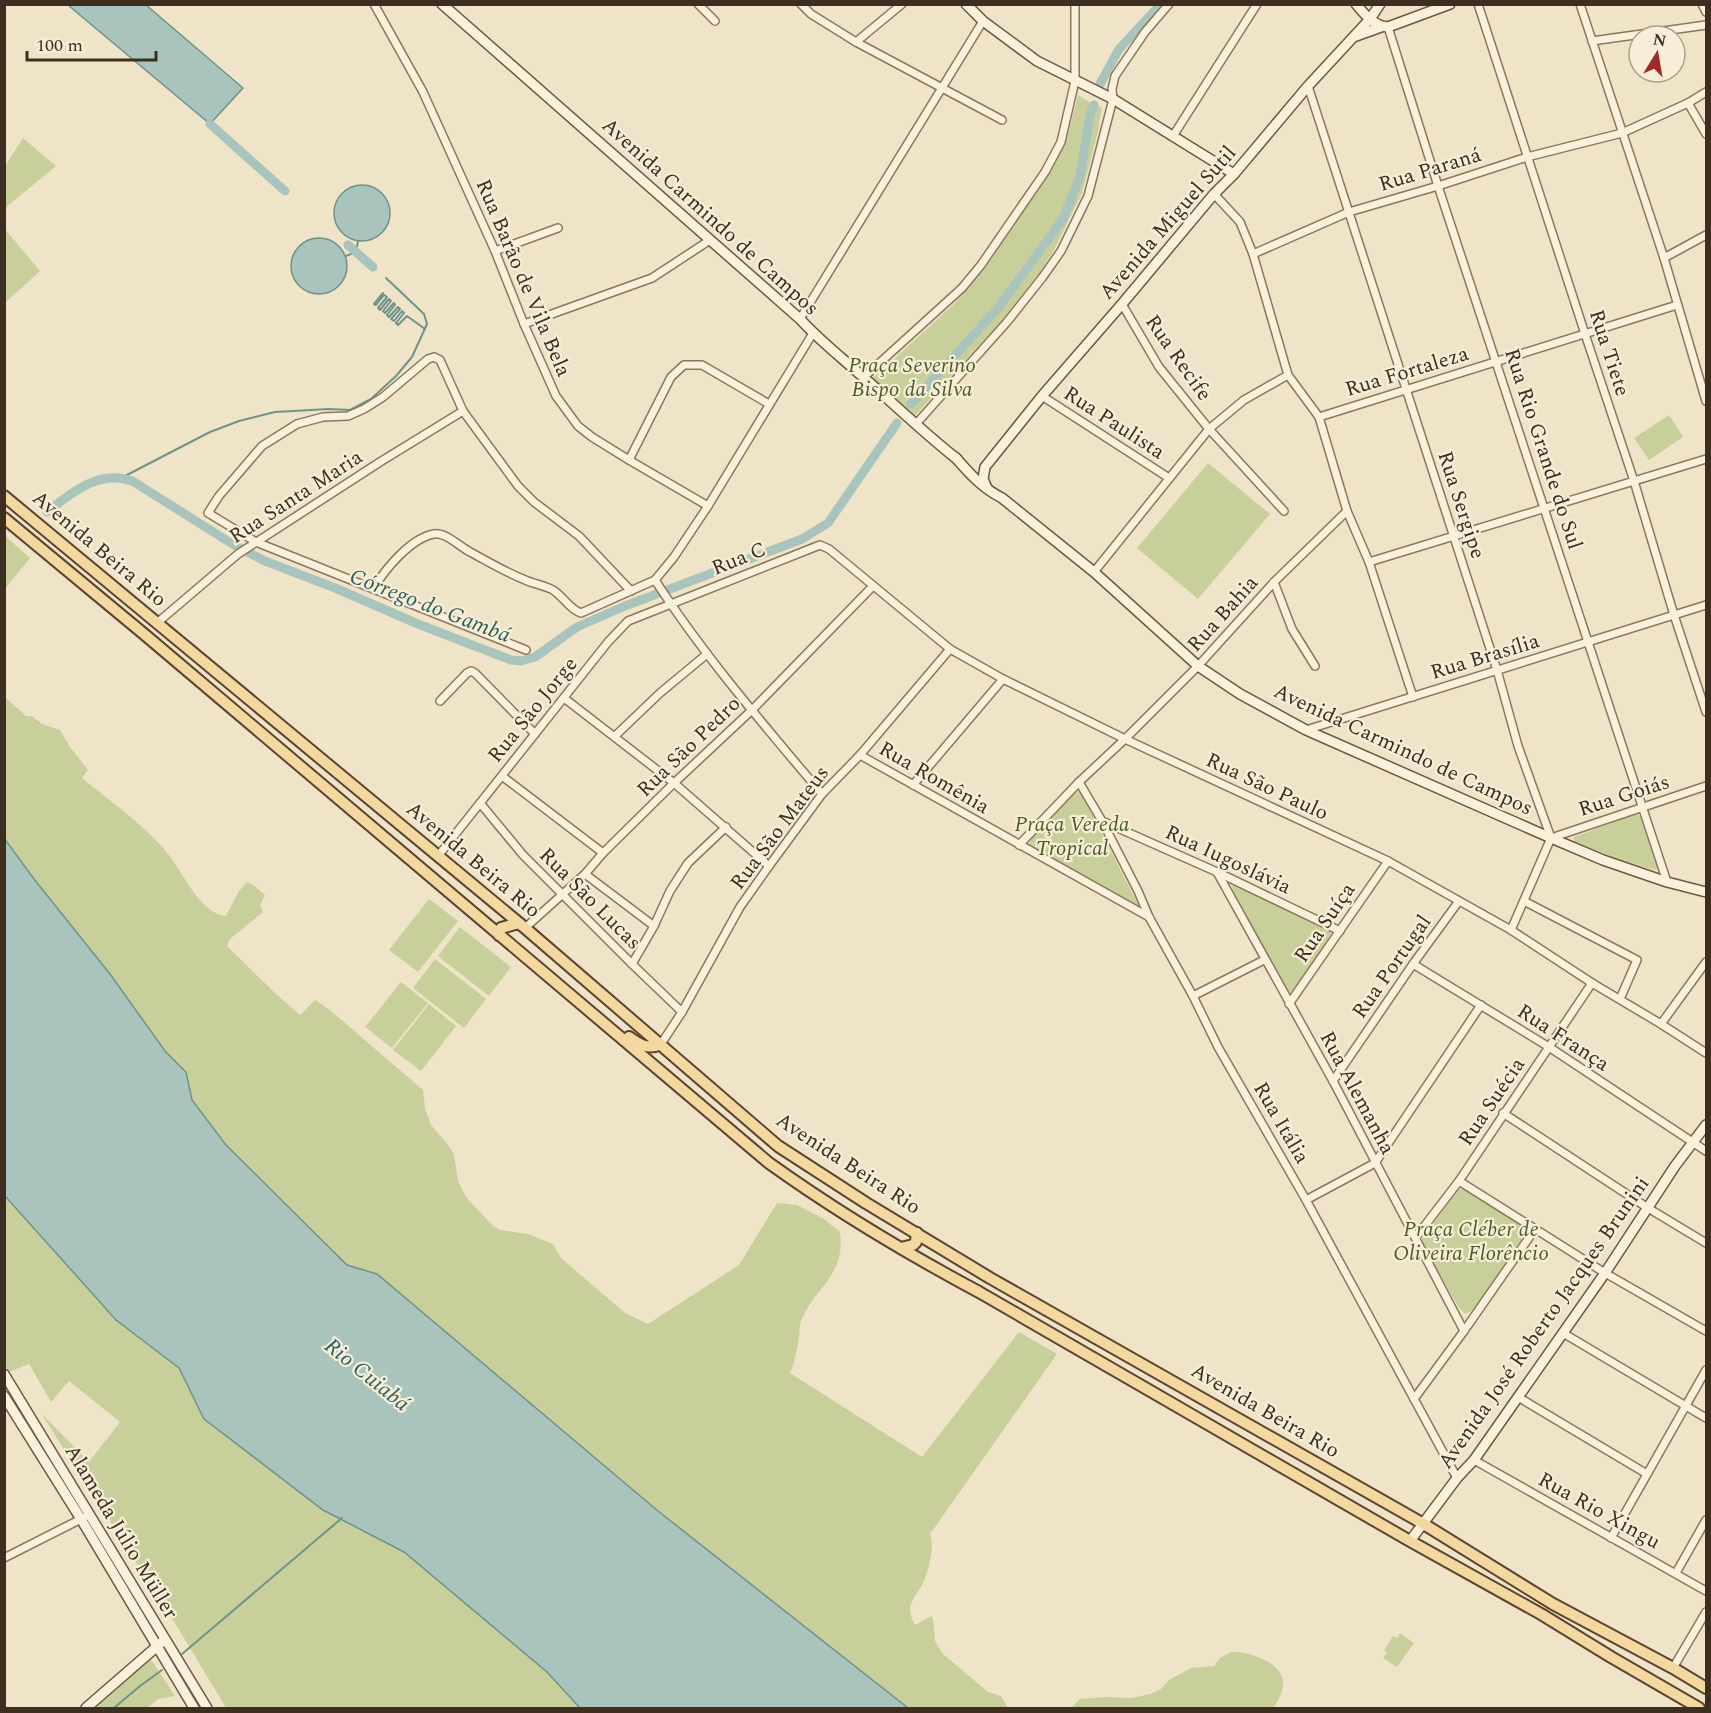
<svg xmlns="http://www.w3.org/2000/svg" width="1711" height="1713" font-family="Spectral,serif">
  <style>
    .green { fill: #c9cf9b }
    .water { fill: #a9c4bc; stroke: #6f938a; stroke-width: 1.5 }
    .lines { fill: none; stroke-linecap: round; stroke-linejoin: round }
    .stream { stroke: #6f938a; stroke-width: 2 }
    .canal { stroke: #a9c4bc; stroke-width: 9 }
    .street-casing { stroke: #8d765c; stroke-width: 10 }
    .secondary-casing { stroke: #6f573f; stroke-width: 12 }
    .primary-casing { stroke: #5b4430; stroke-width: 14 }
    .street { stroke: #faf1dc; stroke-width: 7 }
    .secondary { stroke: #faf1dc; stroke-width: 9 }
    .primary { stroke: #f3d9a0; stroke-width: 10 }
    .labels { text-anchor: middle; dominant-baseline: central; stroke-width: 4.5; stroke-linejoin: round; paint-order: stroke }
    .street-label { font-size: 21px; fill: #3d2e20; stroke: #f7eed8 }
    .park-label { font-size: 21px; font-style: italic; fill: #4d5a26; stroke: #f7eed8 }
    .water-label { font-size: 22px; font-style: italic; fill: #2f5d5a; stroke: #f7eed8 }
  </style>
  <rect width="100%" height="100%" fill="#f0e4c8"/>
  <g class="green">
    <polygon points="1078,95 1094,105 1102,107 1098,132 1082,193 1054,250 1038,275 1005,317 913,418 873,378 954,304 982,271 1048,174 1066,143"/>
    <polygon points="23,138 56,166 5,208 5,166"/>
    <polygon points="5,229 40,271 5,303 4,303"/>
    <polygon points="1669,415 1683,437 1649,460 1634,438"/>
    <polygon points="1208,463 1270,514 1198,599 1137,548"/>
    <polygon points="4,535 30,558 5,589 4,589"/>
    <path d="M4,696L26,716H32L42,724L60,730L70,747L88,770L82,778C110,801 145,825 168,854C183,872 200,914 226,916L239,891L247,882L253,885L265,895L260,905L263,912L230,939L227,946L275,993L300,1015L315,1000L330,1010L423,1090L425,1108L431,1125L448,1145L454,1154L458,1181L466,1197L492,1225L500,1230L528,1234L553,1244L561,1258L625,1313L648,1324L739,1265L777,1203L797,1205L824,1219L840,1232C846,1275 816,1286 802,1319C799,1324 800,1331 799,1337C797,1349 795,1362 790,1373L922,1457L1019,1332L1057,1354L930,1534C935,1545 929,1569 924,1581C916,1598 903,1604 915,1625L932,1616L934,1625L935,1641L942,1653L988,1692L1001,1696L1008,1708H908L658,1511L377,1274L347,1265L226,1145L192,1100L186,1072L165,1051L110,974L34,879L5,838Z"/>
    <polygon points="1078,792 1082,795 1140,908 1029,846 1030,840 1074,793"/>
    <polygon points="1636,814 1642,817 1659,868 1654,870 1619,859 1574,842 1574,837"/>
    <polygon points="1233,885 1236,885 1331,930 1331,934 1294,993 1285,990 1232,888"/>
    <polygon points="429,899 458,921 418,972 389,950"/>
    <polygon points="460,927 511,967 489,996 438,956"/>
    <polygon points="435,959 486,999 464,1028 413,988"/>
    <polygon points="401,982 428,1003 392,1048 365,1027"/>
    <polygon points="429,1004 456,1026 421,1071 393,1050"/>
    <polygon points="1464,1188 1524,1225 1526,1233 1476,1309 1465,1314 1459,1308 1423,1245 1422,1239 1458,1190"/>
    <polygon points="5,1196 116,1320 179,1368 204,1419 323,1510 404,1552 547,1672 580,1708 226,1708 178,1628 41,1413 89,1462 120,1422 69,1381 51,1402 29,1364 9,1372 5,1364"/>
    <polygon points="1400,1633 1414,1643 1397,1667 1383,1658 1387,1652 1384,1650 1393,1636 1397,1638"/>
    <path d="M1231,1652C1248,1651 1280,1661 1283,1681C1284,1691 1278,1701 1273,1708H1071L1080,1699L1106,1697L1132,1698L1150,1694L1161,1689L1169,1680L1191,1668L1214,1666L1220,1658Z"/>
    <polygon points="150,1658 175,1696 158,1699 147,1708 94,1708"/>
  </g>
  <g class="water">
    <polygon points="68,5 146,5 243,88 210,124"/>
    <circle cx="362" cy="213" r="28"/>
    <circle cx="319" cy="266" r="28"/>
    <polygon points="4,838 34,879 110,974 165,1051 186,1072 192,1100 226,1145 347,1265 377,1274 658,1511 908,1708 580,1708 547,1672 404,1552 323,1510 204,1419 179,1368 116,1320 5,1196"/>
  </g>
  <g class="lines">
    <g class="stream">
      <polyline points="346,256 356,252 358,241"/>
      <polyline points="383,293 374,304 376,305 384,295 387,297 378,308 380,310 389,299 391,301 383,311 385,313 394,303 395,305 387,315 389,317 398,307 400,309 391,319 394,321 402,311 404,313 396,323 398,325 407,316 425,329"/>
      <polyline points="123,477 210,432 239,421 275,412 329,409 350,410 371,399 396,376 412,357 427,324 424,314 386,278"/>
      <polyline points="182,1654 342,1518"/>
      <polyline points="114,1708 140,1686 162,1670"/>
    </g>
    <g class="canal">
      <polyline points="1100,84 1119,49 1161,4"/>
      <polyline points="210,124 285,191"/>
      <polyline points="348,245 373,267"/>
      <polyline points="911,404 998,308 1063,219 1080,176 1090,115 1094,105"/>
      <path d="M47,512C72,492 101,468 134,482L234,545L265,561L335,588L418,624L511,660L521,661L535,657L577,627L625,606L802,539L828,523L897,423"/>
    </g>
    <g class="street-casing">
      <g id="street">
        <polyline points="374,4 423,92 495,251 524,324 556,396 578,426 592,437 629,460 708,506"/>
        <polyline points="698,4 715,21"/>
        <polyline points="801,4 811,14 856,42 1002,120"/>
        <polyline points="1478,4 1585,334 1634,481 1674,615 1706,712"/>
        <polyline points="1580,4 1664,258 1706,401"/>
        <polyline points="1702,4 1706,12"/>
        <polyline points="1388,27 1438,186 1667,882"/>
        <polyline points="1592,41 1706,25"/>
        <polyline points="856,42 902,4"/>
        <polyline points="1308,86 1497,670 1518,746 1551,838 1511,930"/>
        <polyline points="1688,103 1706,134"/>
        <polyline points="1173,136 1257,4"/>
        <polyline points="1214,194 1240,222 1253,254 1288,375 1319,417 1347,511 1369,562 1413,697"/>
        <polyline points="495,251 558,228"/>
        <polyline points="1253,254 1349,212 1438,186 1527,157 1622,133 1688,103 1706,92"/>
        <polyline points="1664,258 1706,235"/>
        <polyline points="1122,304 1159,367 1209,429 1284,511"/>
        <polyline points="800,319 983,21"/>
        <polyline points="524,324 652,278 710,240"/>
        <polyline points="864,377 962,288 981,265 1045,172 1061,142 1075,81 1075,4"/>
        <polyline points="1042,396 1169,478"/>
        <polyline points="1319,417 1677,305"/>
        <polyline points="916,424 1007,322 1042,278 1061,251 1088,196 1113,99 1112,89 1115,76 1145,32 1169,4"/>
        <polyline points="629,460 671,377 684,365 702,365 769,404"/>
        <polyline points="1369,562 1706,459"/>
        <polyline points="1094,572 1209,429 1244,400 1288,375"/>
        <path d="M655,580C704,656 764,725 822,794"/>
        <polyline points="1274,582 1292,629 1315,666"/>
        <path d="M374,588C385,569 411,538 434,534C446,532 460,547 470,552C487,561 505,572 523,579C533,584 544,585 553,590C564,597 569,609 581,613L655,580L674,557L708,506L813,333"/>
        <polyline points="157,623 238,554 380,462 463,411"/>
        <polyline points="526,650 256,542 208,513 219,496 262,446 297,424 323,417 348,416 364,409 383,397 428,359 434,357 440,360 463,411 518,486 534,502 579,536 631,591"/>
        <polyline points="564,698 674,783 769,866"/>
        <polyline points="440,701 467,673 471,671 475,673 535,734"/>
        <polyline points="1306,730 1706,605"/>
        <polyline points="615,736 660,693 707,654"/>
        <polyline points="860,755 1149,917"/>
        <polyline points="502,776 603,853"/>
        <polyline points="1079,782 1102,821 1138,891 1149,917 1193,996 1218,1047 1306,1200 1457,1478"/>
        <polyline points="913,785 1003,679"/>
        <polyline points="480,803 523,855 632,964 682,1012"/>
        <polyline points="1102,821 1217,872 1340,931"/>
        <polyline points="1551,838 1706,786"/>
        <polyline points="1019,845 1079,782 1125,739 1198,666 1274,582 1347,511"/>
        <polyline points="438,856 608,642 628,621 820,545 829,549 950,649 1003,679 1125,739 1388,861 1511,930 1592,983 1661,1024 1706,1053"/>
        <polyline points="1217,872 1333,1081 1464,1331"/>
        <polyline points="585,874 654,926"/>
        <polyline points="1524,901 1637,960 1620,999"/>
        <polyline points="525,928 585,874 603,853 674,783 752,710 873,586"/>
        <polyline points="632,964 654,926 670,891 688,863 726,827"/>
        <polyline points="1413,964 1549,1047 1706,1151"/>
        <polyline points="1193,996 1264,960"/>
        <polyline points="1289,1004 1388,861"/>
        <polyline points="1661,1024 1706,962"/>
        <polyline points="661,1044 682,1012 740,907 769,866 822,794 860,755 950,649"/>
        <polyline points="1333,1081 1413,964 1459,901"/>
        <polyline points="1503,1113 1648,1208 1706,1243"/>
        <polyline points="1459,1181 1605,1273 1706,1331"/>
        <polyline points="1306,1200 1375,1163 1481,1005"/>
        <polyline points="1416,1237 1459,1181 1592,983"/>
        <polyline points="1563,1333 1706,1418"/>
        <polyline points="1518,1397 1647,1474"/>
        <polyline points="1414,1399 1464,1331 1535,1229"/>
        <polyline points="1474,1460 1706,1591"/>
        <polyline points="1611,1538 1706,1370"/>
        <polyline points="4,1558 85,1517"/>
        <polyline points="1676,1573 1706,1520"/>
        <polyline points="1673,1668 1706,1612"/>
      </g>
    </g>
    <g class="secondary-casing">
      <g id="secondary">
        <path d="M442,4L800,319C819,340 841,357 862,376C894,404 924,433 957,459"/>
        <polyline points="966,4 983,21 1037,61 1113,99 1234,174"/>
        <path d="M1356,4C1365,15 1374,26 1388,27L1450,4"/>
        <polyline points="1356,36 1381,27"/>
        <path d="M955,457C969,473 982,488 1002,498L1094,572L1198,666L1240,694L1306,730L1551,838L1603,860L1667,882L1706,892"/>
        <polyline points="987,488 983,479 985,467 1042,396 1122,304 1214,194 1234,174 1308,86 1370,19 1380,4"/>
        <polyline points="4,1374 207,1708"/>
        <polyline points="4,1396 81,1519 194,1708"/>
        <polyline points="1410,1541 1457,1478 1474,1460 1605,1273 1675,1166 1706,1125"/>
        <polyline points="86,1708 162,1642"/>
      </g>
    </g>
    <g class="primary-casing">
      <g id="primary">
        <polyline points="4,496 525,928 778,1146 866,1203 990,1278 1422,1523 1553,1604 1673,1668 1706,1688"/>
        <path d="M4,518L144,634L769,1163C836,1211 906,1253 979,1292L1410,1541L1541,1614L1611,1657L1699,1708"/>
        <polyline points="499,935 501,928 519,923"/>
        <path d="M629,1037C640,1045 648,1050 661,1044"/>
        <polyline points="901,1248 913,1245 916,1242 917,1233"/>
      </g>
    </g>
    <use href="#street" class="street"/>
    <use href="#secondary" class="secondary"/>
    <use href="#primary" class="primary"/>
  </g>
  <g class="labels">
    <g class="street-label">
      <text transform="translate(1430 170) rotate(-17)">Rua Paraná</text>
      <text transform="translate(710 217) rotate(42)">Avenida Carmindo de Campos</text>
      <text transform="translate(1168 223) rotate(-49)">Avenida Miguel Sutil</text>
      <text transform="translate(523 278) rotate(67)">Rua Barão de Vila Bela</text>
      <text transform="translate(1609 353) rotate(72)">Rua Tiete</text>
      <text transform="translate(1178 358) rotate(55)">Rua Recife</text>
      <text transform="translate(1407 372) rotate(-17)">Rua Fortaleza</text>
      <text transform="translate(1114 423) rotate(33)">Rua Paulista</text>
      <text transform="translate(1543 449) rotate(72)">Rua Rio Grande do Sul</text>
      <text transform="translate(296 497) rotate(-33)">Rua Santa Maria</text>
      <text transform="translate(1461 505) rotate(72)">Rua Sergipe</text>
      <text transform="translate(99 549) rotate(40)">Avenida Beira Rio</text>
      <text transform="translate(739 559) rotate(-22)">Rua C</text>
      <text transform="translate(1223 614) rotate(-48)">Rua Bahia</text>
      <text transform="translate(1485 657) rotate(-17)">Rua Brasília</text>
      <text transform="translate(533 710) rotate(-51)">Rua São Jorge</text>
      <text transform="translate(689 747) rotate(-44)">Rua São Pedro</text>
      <text transform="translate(1403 750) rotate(25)">Avenida Carmindo de Campos</text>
      <text transform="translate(934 778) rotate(30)">Rua Romênia</text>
      <text transform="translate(1267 787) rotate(25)">Rua São Paulo</text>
      <text transform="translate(1624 796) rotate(-18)">Rua Goiás</text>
      <text transform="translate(780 828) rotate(-53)">Rua São Mateus</text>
      <text transform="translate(473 860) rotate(40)">Avenida Beira Rio</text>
      <text transform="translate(1228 860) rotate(25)">Rua Iugoslávia</text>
      <text transform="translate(590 899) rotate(45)">Rua São Lucas</text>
      <text transform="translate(1325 923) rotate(-56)">Rua Suíça</text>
      <text transform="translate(1392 967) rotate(-55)">Rua Portugal</text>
      <text transform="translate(1563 1038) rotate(33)">Rua França</text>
      <text transform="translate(1357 1093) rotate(62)">Rua Alemanha</text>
      <text transform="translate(1492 1102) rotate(-56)">Rua Suécia</text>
      <text transform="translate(1281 1123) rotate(60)">Rua Itália</text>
      <text transform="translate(848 1164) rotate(33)">Avenida Beira Rio</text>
      <text transform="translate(1544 1323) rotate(-55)">Avenida José Roberto Jacques Brunini</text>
      <text transform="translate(1265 1411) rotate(30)">Avenida Beira Rio</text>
      <text transform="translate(1599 1511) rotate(29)">Rua Rio Xingu</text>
      <text transform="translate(121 1532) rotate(59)">Alameda Júlio Müller</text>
    </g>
    <g class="park-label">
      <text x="912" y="366">Praça Severino<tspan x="912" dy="24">Bispo da Silva</tspan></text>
      <text x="1072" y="825">Praça Vereda<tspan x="1072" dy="24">Tropical</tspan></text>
      <text x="1471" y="1230">Praça Cléber de<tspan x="1471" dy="24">Oliveira Florêncio</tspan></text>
    </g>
    <g class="water-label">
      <text transform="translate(430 606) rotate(21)">Córrego do Gambá</text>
      <text transform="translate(367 1375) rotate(39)">Rio Cuiabá</text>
    </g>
  </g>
  <rect width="1711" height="1713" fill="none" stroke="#3d2e20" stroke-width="12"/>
  <g transform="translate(1657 54) rotate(11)"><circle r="28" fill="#f7eed8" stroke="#ada18e" stroke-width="1.5"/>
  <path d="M0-4.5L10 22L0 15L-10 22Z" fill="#9e2a2b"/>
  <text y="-9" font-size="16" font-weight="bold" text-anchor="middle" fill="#3d2e20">N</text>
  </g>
  <path d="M27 51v9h129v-9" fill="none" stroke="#3d2e20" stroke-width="3"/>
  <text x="36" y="51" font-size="18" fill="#3d2e20" stroke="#f7eed8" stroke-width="4.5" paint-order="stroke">100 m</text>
</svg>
